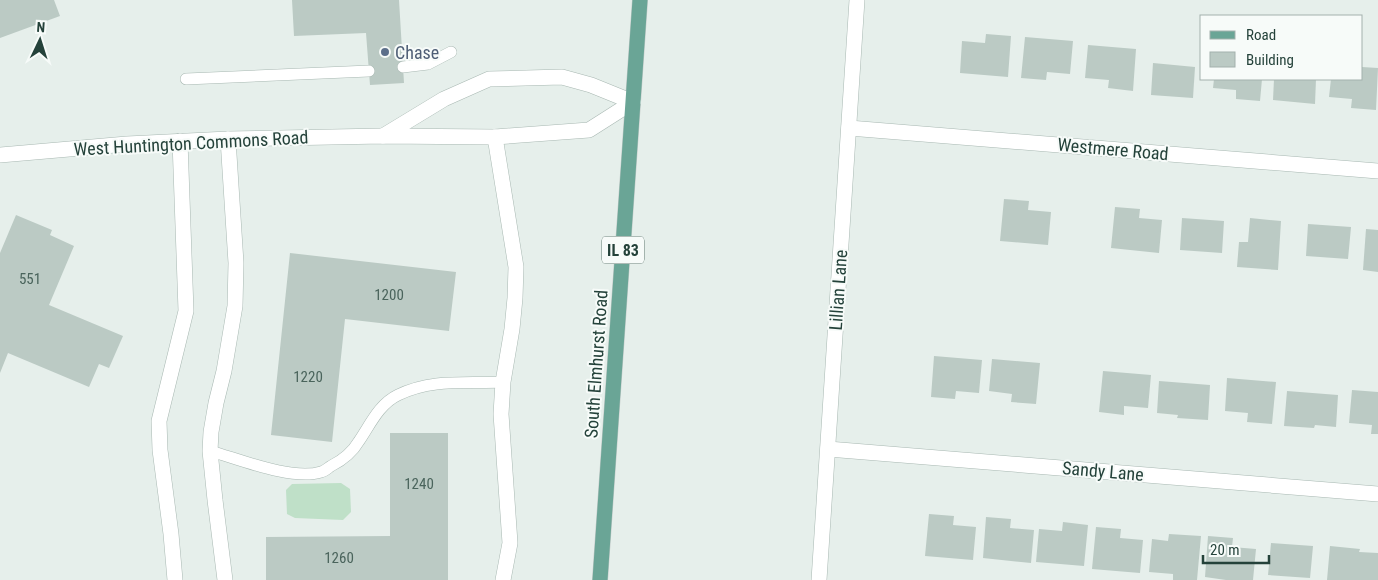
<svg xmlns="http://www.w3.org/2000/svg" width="1378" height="580" font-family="'Roboto Condensed',sans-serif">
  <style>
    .green { fill: #bfe0c8 }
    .building { fill: #bbcac4 }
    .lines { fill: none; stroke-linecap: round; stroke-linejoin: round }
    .service-casing { stroke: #a8b8b2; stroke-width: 12 }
    .minor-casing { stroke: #a8b8b2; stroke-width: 16 }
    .primary-casing { stroke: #c2cac8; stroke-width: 16 }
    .service { stroke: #fff; stroke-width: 11 }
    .minor { stroke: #fff; stroke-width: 15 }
    .primary { stroke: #6aa596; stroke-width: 15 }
    .service-dot { fill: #5c6f8a; stroke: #f7fbf9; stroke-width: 2 }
    .labels { text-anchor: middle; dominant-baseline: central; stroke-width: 4; stroke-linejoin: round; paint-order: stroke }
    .number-label { font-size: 15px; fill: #4a645c }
    .shield { fill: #f7fbf9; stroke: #637a73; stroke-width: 1 }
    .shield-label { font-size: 16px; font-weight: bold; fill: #24423a }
    .service-label { font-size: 18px; fill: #4e5e75; stroke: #f7fbf9; text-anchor: start }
    .street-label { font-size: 18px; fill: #24423a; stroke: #f7fbf9 }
  </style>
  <rect width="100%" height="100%" fill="#e6efeb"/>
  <polygon class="green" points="341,483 350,489 351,512 343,520 295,518 287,514 286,490 292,484"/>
  <g class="building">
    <polygon points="0,0 54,0 60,16 0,38"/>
    <polygon points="292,0 399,0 404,83 370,85 366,33 294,36"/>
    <polygon points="986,34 1011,36 1008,77 960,73 962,41 985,43"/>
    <polygon points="1025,37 1073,41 1070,74 1047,72 1046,80 1021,78"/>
    <polygon points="1088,45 1136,49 1133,91 1108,88 1109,80 1085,78"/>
    <polygon points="1153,63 1195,67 1193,98 1151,95"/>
    <polygon points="1362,67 1378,68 1376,110 1351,108 1352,99 1329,97 1331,79 1362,79"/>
    <polygon points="1214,79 1262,79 1260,101 1236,99 1236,90 1213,88"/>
    <polygon points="1274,79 1316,79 1315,104 1273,100"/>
    <polygon points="1004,199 1029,201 1028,210 1051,212 1048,245 1000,241"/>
    <polygon points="1115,207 1140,209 1139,218 1162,220 1159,253 1111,248"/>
    <polygon points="16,215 52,230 50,235 74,246 49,305 123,336 109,368 99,364 89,387 8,353 0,373 0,253"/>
    <polygon points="1182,218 1224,221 1222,253 1180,250"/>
    <polygon points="1250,218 1281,221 1278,270 1237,267 1239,242 1248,242"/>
    <polygon points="1308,224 1351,227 1348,259 1306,256"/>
    <polygon points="1366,229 1378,230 1378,272 1363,270"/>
    <polygon points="290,253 456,272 449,331 345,319 332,442 271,435"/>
    <polygon points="934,356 982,360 979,393 956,391 955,399 931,397"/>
    <polygon points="992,359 1040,363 1036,404 1011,402 1012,394 989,391"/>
    <polygon points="1103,371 1151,375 1148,408 1124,406 1124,415 1099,412"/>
    <polygon points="1227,378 1276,382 1272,424 1247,422 1248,413 1225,411"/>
    <polygon points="1159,381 1210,385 1208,420 1177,418 1178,415 1157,413"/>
    <polygon points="1352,390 1378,392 1378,434 1371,434 1372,425 1349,423"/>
    <polygon points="1287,391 1338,395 1336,427 1315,425 1314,428 1284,426"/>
    <polygon points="390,433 448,433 448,580 266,580 266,537 390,536"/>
    <polygon points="929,514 954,516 953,525 976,527 973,560 925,556"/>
    <polygon points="986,517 1011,519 1010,528 1034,530 1031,563 983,558"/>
    <polygon points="1063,522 1088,525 1084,566 1036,562 1039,529 1062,531"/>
    <polygon points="1096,527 1121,529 1120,538 1143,540 1140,573 1092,569"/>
    <polygon points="1169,534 1201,536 1197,580 1173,580 1173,574 1149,572 1152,539 1168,541"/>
    <polygon points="1208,536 1233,538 1232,547 1256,549 1253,580 1226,580 1205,577"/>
    <polygon points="1271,543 1313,546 1310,578 1268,575"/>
    <polygon points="1330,546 1360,549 1359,552 1378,553 1378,580 1327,580"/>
  </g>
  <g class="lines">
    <g class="service-casing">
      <g id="service">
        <polyline points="403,67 428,64 451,52"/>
        <polyline points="186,79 369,71"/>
        <path d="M210,451C239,459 292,481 321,472C325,471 328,468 331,466C343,460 352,453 359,441C370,425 379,404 398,395C433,378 466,384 503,382"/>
      </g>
    </g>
    <g class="minor-casing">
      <g id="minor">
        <polyline points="849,128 1378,171"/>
        <polyline points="383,136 444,99 489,79 562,77 591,85 633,102"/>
        <polyline points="495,137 516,267 515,298 512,329 503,382 501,414 510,543 503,580"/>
        <polyline points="0,155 127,144 228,139 383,136 495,137 589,130 633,102"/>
        <polyline points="828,449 1378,494"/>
        <polyline points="175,580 171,534 160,450 159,421 186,311 180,141"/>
        <polyline points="225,580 215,500 210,451 211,432 216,403 224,371 235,306 236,263 228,139"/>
        <polyline points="819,580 857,0"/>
      </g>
    </g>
    <g class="primary-casing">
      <polyline id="primary" points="600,580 640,0"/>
    </g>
    <use href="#service" class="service"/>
    <use href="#minor" class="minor"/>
    <use href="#primary" class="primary"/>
  </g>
  <circle class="service-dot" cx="385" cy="52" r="5"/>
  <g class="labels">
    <g class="number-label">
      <text x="30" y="279">551</text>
      <text x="389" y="295">1200</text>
      <text x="308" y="377">1220</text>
      <text x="419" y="484">1240</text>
      <text x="339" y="558">1260</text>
    </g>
    <rect class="shield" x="602" y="236.5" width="42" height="27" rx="4"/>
    <g class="shield-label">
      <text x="623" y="250">IL 83</text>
    </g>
    <g class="service-label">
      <text x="395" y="52">Chase</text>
    </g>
    <g class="street-label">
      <text transform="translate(191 143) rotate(-3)">West Huntington Commons Road</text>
      <text transform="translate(1113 149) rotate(5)">Westmere Road</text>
      <text transform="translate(838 290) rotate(-86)">Lillian Lane</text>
      <text transform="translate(596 364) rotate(-86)">South Elmhurst Road</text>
      <text transform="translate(1103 471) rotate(5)">Sandy Lane</text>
    </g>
  </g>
  <rect x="1200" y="15" width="162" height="65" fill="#f7fbf9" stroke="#a3b1ad"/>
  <rect x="1210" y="31" width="25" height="8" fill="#6aa596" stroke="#a3b1ad"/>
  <text x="1246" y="40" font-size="15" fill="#24423a">Road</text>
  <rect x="1210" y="52" width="25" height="15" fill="#bbcac4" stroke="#a3b1ad"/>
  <text x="1246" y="65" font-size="15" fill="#24423a">Building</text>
  <g transform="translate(40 40) rotate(4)" stroke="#f7fbf9" stroke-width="4" paint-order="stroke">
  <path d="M0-4L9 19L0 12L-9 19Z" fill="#24423a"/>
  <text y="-8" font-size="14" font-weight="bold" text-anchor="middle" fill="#24423a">N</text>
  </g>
  <path d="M1203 555v8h66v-8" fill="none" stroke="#24423a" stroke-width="2.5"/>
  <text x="1210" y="555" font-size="15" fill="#24423a" stroke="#f7fbf9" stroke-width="4" paint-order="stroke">20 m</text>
</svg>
